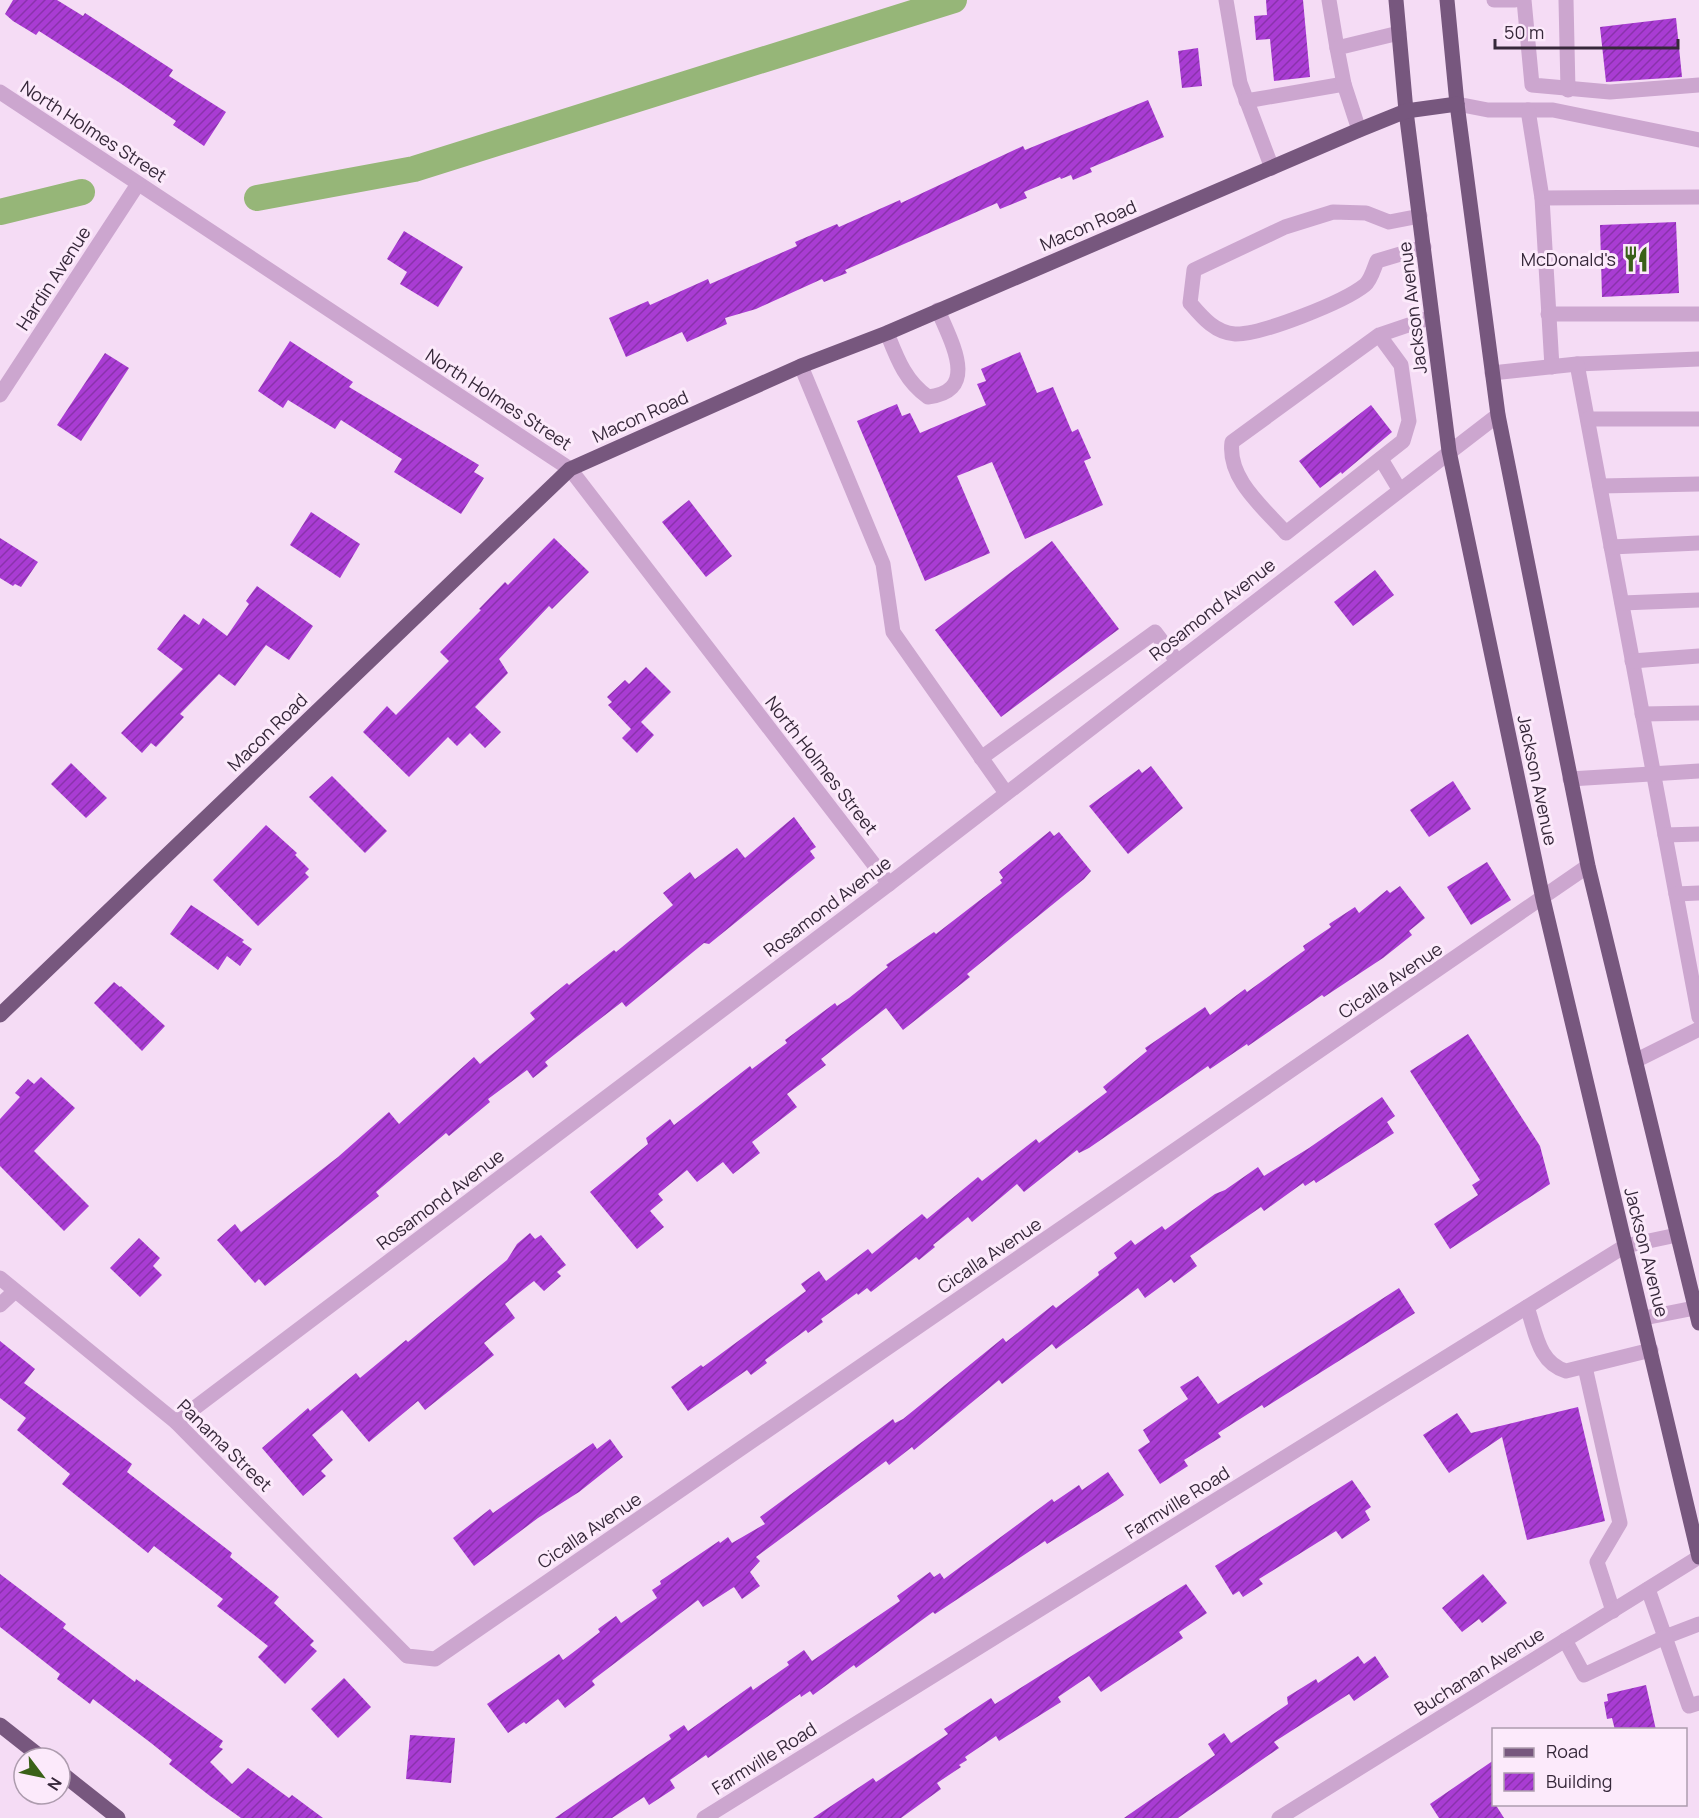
<svg xmlns="http://www.w3.org/2000/svg" width="1699" height="1818" font-family="Manrope,sans-serif">
  <style>
    .lines { fill: none; stroke-linecap: round; stroke-linejoin: round }
    .canal { stroke: #96b678; stroke-width: 26 }
    .building { fill: url(#building-hatch) }
    .minor { stroke: #cca6cf; stroke-width: 15 }
    .major { stroke: #77577e; stroke-width: 15 }
    .labels { text-anchor: middle; dominant-baseline: central; stroke-width: 6; stroke-linejoin: round; paint-order: stroke }
    .street-label { font-size: 18px; fill: #36283a; stroke: #fceafb }
    .poi-label { font-size: 18px; fill: #36283a; stroke: #fceafb; text-anchor: end }
  </style>
  <defs>
    <pattern id="building-hatch" width="6" height="6" patternUnits="userSpaceOnUse" patternTransform="scale(1.5)"><rect width="6" height="6" fill="#a93cd3"/><path d="M-1 1l2-2M0 6l6-6M5 7l2-2" fill="none" stroke="#8a32ac"/></pattern>
  </defs>
  <rect width="100%" height="100%" fill="#f5dcf5"/>
  <g class="lines">
    <g class="canal">
      <polyline points="257,198 414,169 954,0"/>
      <polyline points="0,212 82,192"/>
    </g>
  </g>
  <g class="building">
    <polygon points="13,0 57,0 83,16 85,13 173,70 169,76 226,112 204,146 173,125 176,121 120,83 39,31 36,35 13,21 5,14"/>
    <polygon points="1266,0 1303,0 1310,77 1274,81 1270,39 1256,40 1254,16 1267,15"/>
    <polygon points="1676,18 1682,77 1606,82 1600,27"/>
    <polygon points="1198,48 1202,86 1182,88 1178,51"/>
    <polygon points="1148,100 1164,137 1090,168 1092,172 1073,180 1071,175 1061,179 1060,177 1024,192 1027,198 1000,209 997,203 845,270 847,273 824,282 822,279 756,309 725,318 727,324 687,342 682,332 626,357 609,318 648,301 650,305 708,279 710,284 797,246 795,242 837,224 839,227 900,200 901,203 1023,146 1025,150"/>
    <polygon points="1676,222 1679,293 1602,297 1600,225"/>
    <polygon points="404,231 463,267 438,307 400,284 407,272 387,259"/>
    <polygon points="290,341 353,382 349,387 479,465 474,472 484,478 461,514 394,472 402,459 341,420 335,429 288,400 283,408 258,391"/>
    <polygon points="1020,352 1037,393 1053,387 1072,432 1078,429 1091,458 1084,461 1103,505 1025,539 992,462 957,476 990,553 925,581 857,421 897,404 902,416 910,413 920,433 986,405 977,384 986,381 981,369"/>
    <polygon points="105,353 129,368 81,441 57,425"/>
    <polygon points="1371,405 1392,432 1342,474 1341,472 1320,488 1299,461"/>
    <polygon points="689,500 732,556 706,577 662,522"/>
    <polygon points="311,512 360,544 340,578 290,545"/>
    <polygon points="0,538 38,562 21,587 15,584 13,586 0,578"/>
    <polygon points="554,538 589,572 552,609 549,606 499,659 508,673 475,707 501,732 485,748 470,733 457,746 448,737 409,777 363,732 387,706 396,715 449,661 440,652 481,610 479,609 505,582 508,585"/>
    <polygon points="1052,541 1119,629 1001,717 935,630"/>
    <polygon points="1375,570 1394,595 1353,626 1334,602"/>
    <polygon points="257,586 313,626 289,660 266,645 235,686 219,674 180,714 184,717 156,747 151,743 142,753 121,733 183,669 157,649 184,614 199,625 203,618 227,636 249,604 246,601"/>
    <polygon points="646,667 671,692 641,722 654,735 637,753 622,738 631,729 608,705 612,702 607,697 625,680 629,684"/>
    <polygon points="71,763 107,798 86,818 51,784"/>
    <polygon points="1151,766 1183,808 1128,854 1089,806 1139,769 1142,773"/>
    <polygon points="332,776 387,831 365,853 309,797"/>
    <polygon points="1453,781 1471,809 1429,837 1410,810"/>
    <polygon points="794,817 816,847 810,851 815,858 709,944 704,943 626,1007 622,1002 574,1039 545,1062 548,1066 533,1078 527,1070 488,1099 490,1102 449,1136 446,1133 376,1192 379,1196 265,1286 259,1279 255,1283 217,1240 235,1224 241,1232 338,1157 389,1112 399,1124 474,1057 480,1064 535,1019 530,1013 567,983 569,985 614,950 616,952 673,905 663,893 690,872 695,879 737,848 745,858"/>
    <polygon points="266,825 297,853 295,855 309,869 305,873 309,877 258,926 213,880"/>
    <polygon points="1050,831 1054,836 1059,832 1091,871 1084,879 967,974 970,977 903,1030 886,1008 821,1059 826,1065 787,1094 797,1107 752,1142 760,1153 733,1174 723,1162 697,1182 687,1170 658,1194 663,1200 650,1211 664,1227 637,1249 590,1192 648,1144 646,1138 670,1119 674,1125 750,1066 752,1069 787,1043 785,1040 835,1003 837,1006 849,998 888,967 886,965 934,932 936,934 1002,883 1000,880 1003,878 999,872"/>
    <polygon points="1487,862 1511,900 1471,925 1447,887"/>
    <polygon points="1400,886 1425,918 1409,931 1412,935 1383,958 1324,997 1322,995 1248,1046 1247,1044 1210,1069 1208,1066 1089,1148 1079,1153 1077,1150 1024,1192 1017,1184 972,1222 968,1217 933,1245 935,1247 919,1260 916,1257 871,1292 867,1288 858,1295 857,1293 821,1319 823,1322 808,1333 806,1330 765,1360 767,1363 751,1375 747,1370 688,1411 671,1387 701,1365 703,1367 806,1291 801,1284 819,1271 826,1281 868,1249 872,1254 922,1214 927,1219 978,1177 982,1181 1036,1139 1039,1143 1107,1092 1103,1087 1147,1051 1145,1048 1205,1007 1210,1015 1245,989 1247,992 1305,950 1303,946 1331,927 1329,924 1355,907 1359,913 1387,890 1390,893"/>
    <polygon points="191,905 244,940 242,942 252,949 240,966 227,956 218,970 170,934"/>
    <polygon points="114,982 120,987 121,986 165,1026 142,1051 94,1003"/>
    <polygon points="1468,1034 1540,1146 1550,1184 1450,1249 1434,1224 1478,1195 1472,1185 1480,1180 1410,1071"/>
    <polygon points="41,1077 75,1108 34,1151 89,1206 64,1231 0,1166 0,1119 20,1097 15,1093 28,1079 34,1084"/>
    <polygon points="1382,1097 1395,1116 1387,1122 1394,1133 1316,1183 1314,1180 1305,1186 1303,1183 1264,1211 1261,1207 1190,1256 1197,1266 1174,1283 1171,1279 1145,1298 1138,1288 1056,1349 1052,1344 1002,1384 999,1380 914,1450 912,1447 889,1465 886,1461 756,1557 760,1561 750,1572 760,1586 742,1599 734,1587 703,1607 698,1600 594,1679 592,1681 595,1685 565,1708 558,1699 526,1724 524,1722 508,1733 487,1704 559,1654 563,1660 600,1632 598,1629 616,1616 621,1623 657,1598 652,1590 661,1584 660,1581 719,1541 720,1543 728,1537 732,1543 765,1524 760,1517 893,1419 895,1423 903,1419 1003,1338 1006,1342 1053,1305 1056,1308 1099,1275 1098,1272 1117,1258 1114,1253 1131,1240 1135,1245 1162,1226 1165,1230 1215,1194 1225,1190 1258,1167 1264,1176 1309,1148"/>
    <polygon points="530,1233 535,1239 541,1235 566,1265 557,1272 561,1276 544,1291 534,1281 505,1304 515,1318 484,1343 494,1355 425,1410 418,1401 369,1442 342,1410 312,1435 333,1460 321,1471 326,1476 303,1496 262,1448 308,1408 310,1411 356,1373 360,1378 406,1340 408,1342 507,1260 517,1244"/>
    <polygon points="139,1238 160,1258 153,1266 162,1275 140,1297 110,1268"/>
    <polygon points="1399,1288 1415,1313 1264,1408 1262,1405 1218,1433 1221,1437 1184,1460 1188,1466 1160,1484 1138,1450 1150,1442 1143,1430 1188,1399 1180,1387 1198,1376 1218,1404"/>
    <polygon points="0,1341 35,1369 24,1383 132,1464 127,1472 232,1553 230,1557 279,1597 274,1603 314,1641 310,1645 317,1651 285,1684 258,1657 268,1646 217,1606 223,1599 154,1546 148,1553 62,1484 70,1474 17,1430 26,1418 0,1398"/>
    <polygon points="1578,1407 1605,1521 1527,1540 1502,1437 1449,1473 1423,1435 1457,1413 1471,1433"/>
    <polygon points="610,1439 623,1457 579,1492 538,1518 474,1566 453,1538 490,1509 493,1513 593,1443 597,1449"/>
    <polygon points="1108,1472 1124,1495 1116,1501 1047,1544 1045,1541 935,1614 933,1612 856,1668 854,1665 813,1695 810,1691 801,1697 800,1694 708,1758 706,1755 670,1780 675,1788 649,1805 644,1797 612,1818 555,1818 671,1739 669,1735 684,1725 688,1731 751,1686 753,1690 789,1665 787,1662 804,1650 812,1661 900,1601 897,1596 930,1572 934,1577 940,1573 944,1579 1052,1499 1054,1502 1079,1485 1082,1490"/>
    <polygon points="1352,1480 1371,1507 1365,1511 1370,1520 1342,1539 1336,1531 1259,1579 1263,1584 1243,1597 1239,1591 1233,1595 1215,1566"/>
    <polygon points="0,1574 66,1624 63,1628 135,1682 136,1679 223,1741 219,1747 223,1749 210,1762 232,1784 248,1768 289,1798 292,1795 323,1818 241,1818 210,1796 169,1764 172,1760 151,1743 93,1699 90,1704 57,1679 60,1674 0,1627"/>
    <polygon points="1483,1574 1507,1603 1482,1623 1479,1619 1462,1632 1442,1608"/>
    <polygon points="1186,1584 1207,1613 1179,1632 1183,1638 1101,1692 1089,1676 1058,1697 1061,1702 999,1741 996,1736 965,1757 967,1760 959,1765 961,1767 937,1783 941,1789 901,1818 813,1818 873,1778 876,1782 948,1734 944,1729 991,1698 995,1704"/>
    <polygon points="1358,1656 1364,1664 1375,1656 1389,1677 1354,1701 1349,1694 1274,1742 1279,1748 1178,1818 1124,1818 1215,1755 1208,1744 1224,1733 1231,1743 1288,1704 1287,1697 1316,1679 1318,1683"/>
    <polygon points="344,1678 371,1707 338,1738 311,1709"/>
    <polygon points="1646,1685 1656,1730 1615,1730 1612,1718 1607,1719 1604,1702 1608,1701 1607,1694"/>
    <polygon points="410,1735 455,1738 451,1783 406,1779"/>
    <polygon points="1494,1760 1492,1799 1504,1818 1439,1818 1430,1804"/>
  </g>
  <g class="lines">
    <g class="minor">
      <polyline points="1226,0 1240,83 1272,168"/>
      <polyline points="1329,0 1337,48"/>
      <polyline points="1494,0 1515,0"/>
      <polyline points="1524,0 1532,85 1610,92 1699,85"/>
      <polyline points="1566,0 1568,90"/>
      <polyline points="0,92 570,469 889,884"/>
      <polyline points="1246,101 1344,84"/>
      <polyline points="1457,104 1488,110 1553,110 1699,140"/>
      <polyline points="1528,110 1542,198 1552,367"/>
      <polyline points="1359,130 1344,84 1337,48 1399,33"/>
      <polyline points="1542,198 1699,197"/>
      <path d="M1420,216L1389,222L1366,213L1333,212L1285,227L1194,270L1190,303C1202,317 1215,333 1235,334C1261,335 1344,302 1365,285C1371,280 1374,268 1377,261L1424,247"/>
      <polyline points="1548,314 1699,314"/>
      <path d="M887,333C897,358 905,381 928,397C981,391 950,340 938,310"/>
      <path d="M1379,335L1401,365L1409,421L1403,441L1286,533C1264,508 1227,479 1232,442L1379,335L1432,317"/>
      <polyline points="1577,364 1699,359"/>
      <polyline points="801,366 883,564 893,632 1006,793"/>
      <polyline points="1492,373 1577,364 1699,1017"/>
      <polyline points="0,395 138,184"/>
      <polyline points="1588,419 1699,419"/>
      <polyline points="1381,459 1399,489"/>
      <polyline points="1600,486 1699,484"/>
      <polyline points="1611,547 1699,543"/>
      <polyline points="1622,603 1699,600"/>
      <polyline points="1632,661 1699,656"/>
      <polyline points="1642,714 1699,713"/>
      <polyline points="981,758 1155,632 1177,661"/>
      <polyline points="1570,779 1699,771"/>
      <polyline points="1665,835 1699,834"/>
      <polyline points="1676,894 1699,893"/>
      <polyline points="1635,1061 1699,1029"/>
      <polyline points="0,1278 176,1422 407,1656 435,1659 1588,866"/>
      <polyline points="0,1305 14,1292"/>
      <path d="M1527,1307C1536,1332 1538,1363 1566,1371L1651,1350"/>
      <polyline points="1644,1318 1699,1307"/>
      <polyline points="1585,1367 1620,1523 1597,1562 1613,1611"/>
      <polyline points="176,1422 889,884 1498,415"/>
      <polyline points="1648,1589 1665,1637 1699,1624"/>
      <polyline points="1565,1640 1584,1675 1665,1637 1689,1706 1699,1703"/>
      <polyline points="704,1818 1625,1246 1677,1235"/>
      <polyline points="1279,1818 1699,1557"/>
    </g>
    <g class="major">
      <polyline points="1396,0 1406,111 1449,451 1543,899 1699,1557"/>
      <polyline points="1447,0 1457,104 1498,415 1588,866 1699,1323"/>
      <polyline points="0,1015 570,469 801,366 887,333 1359,130 1406,111 1457,104"/>
      <polyline points="0,1725 42,1758"/>
      <polyline points="60,1772 118,1818"/>
    </g>
  </g>
  <defs>
    <g id="restaurant-bare" transform="scale(2.07)"><path d="M-5-6h1v4h1v-4h1v4h1v-4h1v5L-1.5 .5V6h-2V.5L-5-1ZM5-6V6H3V1.5H1.5Q1.5-4 5-6Z" fill="#3a6118" stroke="#fceafb" stroke-width="2.5" paint-order="stroke"/></g>
  </defs>
  <g fill-rule="evenodd">
    <use href="#restaurant-bare" x="1636" y="259"/>
  </g>
  <g class="labels">
    <g class="street-label">
      <text transform="translate(94 131) rotate(33)">North Holmes Street</text>
      <text transform="translate(1088 225) rotate(-23)">Macon Road</text>
      <text transform="translate(53 278) rotate(-57)">Hardin Avenue</text>
      <text transform="translate(1412 308) rotate(-97)">Jackson Avenue</text>
      <text transform="translate(499 399) rotate(33)">North Holmes Street</text>
      <text transform="translate(640 416) rotate(-24)">Macon Road</text>
      <text transform="translate(1212 609) rotate(-38)">Rosamond Avenue</text>
      <text transform="translate(267 732) rotate(-44)">Macon Road</text>
      <text transform="translate(822 765) rotate(52)">North Holmes Street</text>
      <text transform="translate(1538 780) rotate(78)">Jackson Avenue</text>
      <text transform="translate(827 906) rotate(-37)">Rosamond Avenue</text>
      <text transform="translate(1390 980) rotate(-34)">Cicalla Avenue</text>
      <text transform="translate(440 1199) rotate(-37)">Rosamond Avenue</text>
      <text transform="translate(1647 1252) rotate(76)">Jackson Avenue</text>
      <text transform="translate(989 1255) rotate(-34)">Cicalla Avenue</text>
      <text transform="translate(225 1445) rotate(44)">Panama Street</text>
      <text transform="translate(1177 1502) rotate(-32)">Farmville Road</text>
      <text transform="translate(589 1530) rotate(-34)">Cicalla Avenue</text>
      <text transform="translate(1479 1671) rotate(-32)">Buchanan Avenue</text>
      <text transform="translate(764 1758) rotate(-32)">Farmville Road</text>
    </g>
    <g class="poi-label">
      <text x="1616" y="259">McDonald's</text>
    </g>
  </g>
  <rect x="1492" y="1728" width="195" height="78" fill="#fceafb" stroke="#ad9cae" stroke-width="1.5"/>
  <rect x="1504" y="1748" width="30" height="9" fill="#77577e" stroke="#ad9cae" stroke-width="1.5"/>
  <text x="1546" y="1758" font-size="18" fill="#36283a">Road</text>
  <rect x="1504" y="1773" width="30" height="18" fill="url(#building-hatch)" stroke="#ad9cae" stroke-width="1.5"/>
  <text x="1546" y="1788" font-size="18" fill="#36283a">Building</text>
  <g transform="translate(42 1776) rotate(122)"><circle r="28" fill="#fceafb" stroke="#ad9cae" stroke-width="1.5"/>
  <path d="M0-4.5L10 22L0 15L-10 22Z" fill="#3a6118"/>
  <text y="-9" font-size="16" font-weight="bold" text-anchor="middle" fill="#36283a">N</text>
  </g>
  <path d="M1495 39v9h183v-9" fill="none" stroke="#36283a" stroke-width="3"/>
  <text x="1504" y="39" font-size="18" fill="#36283a" stroke="#fceafb" stroke-width="4.5" paint-order="stroke">50 m</text>
</svg>
